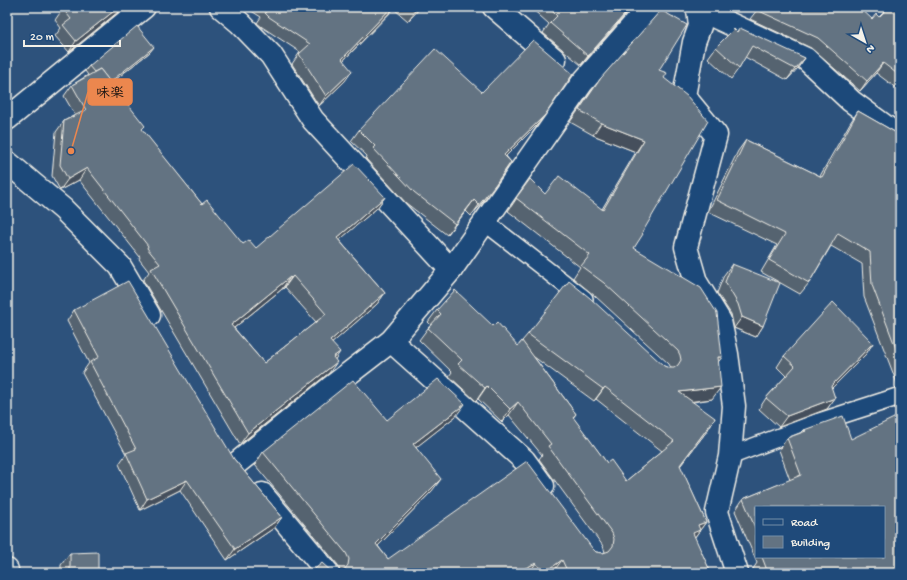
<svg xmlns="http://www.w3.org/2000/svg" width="907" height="580" font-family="'Gochi Hand','Klee One',sans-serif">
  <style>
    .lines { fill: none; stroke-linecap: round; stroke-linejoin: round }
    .lane-casing { stroke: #f4f1e8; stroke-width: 20 }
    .street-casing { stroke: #f4f1e8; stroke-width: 25 }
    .primary-casing { stroke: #f4f1e8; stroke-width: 25 }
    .lane { stroke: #1f4a7a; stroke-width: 17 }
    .street { stroke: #1f4a7a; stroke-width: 22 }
    .primary { stroke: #1f4a7a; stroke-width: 22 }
    .wall { fill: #556370; stroke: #f4f1e8; fill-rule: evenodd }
    .shaded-wall { fill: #45505b; stroke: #f4f1e8 }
    .building { fill: #637382; stroke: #f4f1e8; fill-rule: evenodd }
    .leader { fill: none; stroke: #ec874e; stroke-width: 1.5 }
    .callout-dot { fill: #ec874e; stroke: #1f4a7a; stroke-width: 1.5 }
    .callout { fill: #ec874e; stroke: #ec874e; stroke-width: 1.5 }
    .callout-label { font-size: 14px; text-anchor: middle; font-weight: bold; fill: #111 }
  </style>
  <rect width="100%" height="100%" fill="#2d527c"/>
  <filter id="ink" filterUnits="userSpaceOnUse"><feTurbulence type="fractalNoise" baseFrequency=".025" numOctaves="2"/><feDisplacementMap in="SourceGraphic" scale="8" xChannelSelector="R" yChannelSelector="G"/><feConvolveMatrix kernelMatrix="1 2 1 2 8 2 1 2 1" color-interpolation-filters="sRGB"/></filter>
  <g filter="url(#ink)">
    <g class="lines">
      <g class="lane-casing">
        <g id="lane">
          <polyline points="485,222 584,299"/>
          <polyline points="730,456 819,422 900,396"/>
        </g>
      </g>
      <g class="street-casing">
        <g id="street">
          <polyline points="221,7 240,23 271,55 313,120 451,270"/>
          <polyline points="494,7 555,60"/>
          <polyline points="696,7 698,9 700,26 694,42 684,96 716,135 686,247 696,282 720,321 727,354 734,406 730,456 717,512 737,573"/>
          <polyline points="698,9 806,59 851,101 900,137"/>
          <polyline points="7,119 144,7"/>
          <polyline points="7,162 63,209 120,266 149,315"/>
          <polyline points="391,341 524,460 543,486"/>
          <polyline points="237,463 330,388 391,341 451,270 582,83 649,7"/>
          <polyline points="262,494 328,573"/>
        </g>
      </g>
      <g class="primary-casing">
        <polyline id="primary" points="7,570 7,573"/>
      </g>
      <use href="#lane" class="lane"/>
      <use href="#street" class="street"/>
      <use href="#primary" class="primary"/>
    </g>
    <g class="wall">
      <polygon points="60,7 124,7 69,52 55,36 61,28 55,20 62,10"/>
      <polygon points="245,7 421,7 408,21 394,9 343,61 345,81 319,106 292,64 300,52 262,27 257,23 261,17"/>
      <polygon points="530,7 632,7 581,65 543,33 549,24"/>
      <polygon points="900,7 900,91 876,73 860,91 811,48 750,19 757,10 872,19 879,17"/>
      <polygon points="737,32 805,58 797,69 787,80 745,57 739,68 731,79 708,58 716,47"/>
      <path d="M150,52L111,83L142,130L202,204L243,244L256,248L385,197L377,208L339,240L385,293L377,304L332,343L335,359L329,373L240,444L143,280L149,272L139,259L140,257L79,180L60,190L52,176L56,132L64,121L75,115L64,96L72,85L88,75L85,71L89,66ZM285,287L316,322L264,363L234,328L282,289H283Z"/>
      <path d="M659,70L664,78L642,233L634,248L722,357L718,362L712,399L693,402L707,431L680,466L706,522L694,538L711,573H554L553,572L552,573H310L332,572L338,573L340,572V571L338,565L255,465L263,452L387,420L456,416L416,447L432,491L378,546L388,559L592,548L596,552L603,553L605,552L603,546L539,459L542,455L509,415L502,422L478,399L476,401L449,376L452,372L419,340L428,328L431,325L428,322L437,310L493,326L518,346L522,341L528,334L664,366L669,368H671L669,364L595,296L573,278L580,267L508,211L530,179L545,194L602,209L636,152L593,135L570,122L601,78ZM534,357L594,401L596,399L662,451L626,481L607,463L573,418L576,414Z"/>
      <polygon points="573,74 537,125 506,156 511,162 488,196 471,216 466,211 447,235 406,203 366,159 367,156 351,141 359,130 482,92"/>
      <polygon points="858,111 900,135 900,386 898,386 864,297 862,264 831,246 809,283 800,294 761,272 777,245 708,212 738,151 746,140 820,176 850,123"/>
      <polygon points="732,264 763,326 756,337 734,328 731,314 717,293 724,275"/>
      <polygon points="74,310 234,459 282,517 274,528 227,560 180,490 140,510 119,464 126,454 82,373 89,363 67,321"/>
      <polygon points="873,343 866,354 831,389 835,398 827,409 779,427 759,409 766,398 786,376 777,367 784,356"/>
      <path d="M804,430L851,439L900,573H755L753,569L757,563L735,511L743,499L790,480L779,450L787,438L802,432ZM756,507L884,557H756Z"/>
      <polygon points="70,553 98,573 61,573 61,565"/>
    </g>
    <g class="shaded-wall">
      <polygon points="119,7 124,7 69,52 76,41"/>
      <polygon points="392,7 395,7 335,69 342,59"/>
      <polygon points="419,7 421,7 408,21 415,11"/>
      <polygon points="631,7 632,7 581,65 588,56"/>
      <polygon points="154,47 150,52 101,91 105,85"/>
      <polygon points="805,58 797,69 787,80 795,69"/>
      <polygon points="883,63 876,73 860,91 867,81"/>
      <polygon points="352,71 345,81 319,106 326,96"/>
      <polygon points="545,115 537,125 497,165 504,155"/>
      <polygon points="601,123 644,140 636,152 593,135"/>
      <polygon points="87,168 79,180 60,190 68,179"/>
      <polygon points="495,185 488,196 471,216 479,205"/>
      <polygon points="385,197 377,208 329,249 337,238"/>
      <polygon points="474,200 466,211 447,235 455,224"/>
      <polygon points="293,276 285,287 283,289 291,278"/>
      <polygon points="290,277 282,289 224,336 231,325"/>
      <polygon points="385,293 377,304 322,352 330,341"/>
      <polygon points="742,317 763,326 756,337 734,328"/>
      <polygon points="873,343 866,354 823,397 831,386"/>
      <polygon points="340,352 332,364 333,357"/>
      <polygon points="718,357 722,357 713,369"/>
      <polygon points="337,362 329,373 240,444 248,433"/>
      <polygon points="487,386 478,399 476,401 485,388"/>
      <polygon points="605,387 596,399 594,401 603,389"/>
      <polygon points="721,387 712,399 670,404 679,392"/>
      <polygon points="835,398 827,409 779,427 787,416"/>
      <polygon points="518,402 509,415 502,422 510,409"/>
      <polygon points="465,404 456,416 405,456 413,444"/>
      <polygon points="715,418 707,431 671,478 680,465"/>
      <polygon points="441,479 432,491 367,557 376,544"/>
      <polygon points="187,480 180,490 140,510 147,499"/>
      <polygon points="282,517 274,528 227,560 235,549"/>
      <polygon points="706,522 691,542 684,546 698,525"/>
      <polygon points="562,560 553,572 552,573 544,573"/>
      <polygon points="536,563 529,573 515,573"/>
    </g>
    <g class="building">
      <polygon points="66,7 119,7 76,41 63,25 71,19 63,9"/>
      <polygon points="268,7 392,7 342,59 352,71 326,96 299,54 310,44 269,17 265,13"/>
      <polygon points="410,7 419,7 415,11"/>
      <polygon points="548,7 631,7 588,56 550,23 557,16"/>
      <polygon points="759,7 859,7 872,19 876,14 879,17 889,7 900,7 900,76 883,63 867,81 818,38 757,10"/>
      <polygon points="661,10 687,25 659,70 667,73 664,78 687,96 708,121 642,233 643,234 634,248 701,288 717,313 722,357 718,357 721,387 679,392 715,418 680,465 706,522 698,525 700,530 693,533 711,573 568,573 562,560 544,573 536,563 515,573 310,573 322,563 332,572 338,573 344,570 348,565 349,559 346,553 263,452 353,380 387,420 438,379 465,404 413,444 441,479 376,544 388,559 527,461 592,548 596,552 603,553 609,551 613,546 614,539 612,533 548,446 551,444 518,402 510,409 487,386 485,388 458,364 462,360 428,328 441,314 437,310 455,290 493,326 497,322 518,346 522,341 576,414 573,417 607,463 611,460 626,481 674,441 605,387 603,389 528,334 569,281 590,298 664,366 669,368 674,368 678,365 681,360 680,355 678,351 604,283 581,266 590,255 516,198 530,179 545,194 559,176 603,210 644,140 601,123 579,110 601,78"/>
      <polygon points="137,26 154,47 110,82 100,69 94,72 89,66"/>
      <polygon points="740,28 805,58 795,69 752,46 739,68 716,47 734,29 737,32"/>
      <polygon points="533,40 573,74 545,115 504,155 511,162 495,185 479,205 474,200 455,224 414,192 373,148 375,146 359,130 435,49 482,92"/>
      <path d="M100,69L145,126L142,129L202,204L207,200L243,244L249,240L256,248L354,164L385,197L337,238L385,293L330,341L340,352L333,357L337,362L248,433L151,269L160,264L147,248L148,246L87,168L68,179L60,165L64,121L86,110L72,85ZM293,276L326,314L264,363L231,325L290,277L291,278Z"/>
      <polygon points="858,111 900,135 900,359 872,285 870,252 838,233 809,283 769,260 785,234 717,200 746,140 822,177"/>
      <polygon points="732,264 780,283 763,326 742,317 738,304 725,282"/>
      <polygon points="128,281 234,459 282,517 235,549 187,480 147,499 126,453 136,449 90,362 99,357 74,310"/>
      <polygon points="833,302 873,343 831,386 835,398 787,416 766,398 795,366 784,356"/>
      <polygon points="900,415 900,573 768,573 762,557 884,557 884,507 756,507 756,530 743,499 801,475 787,438 806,431 804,430 843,416 851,439"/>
      <polygon points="98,552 98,573 70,573 70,553"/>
    </g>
  </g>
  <path class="leader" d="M71 151L88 92"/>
  <circle class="callout-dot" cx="71" cy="151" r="4"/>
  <rect class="callout" x="88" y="79" width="44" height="26" rx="4"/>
  <g class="callout-label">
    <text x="110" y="97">味楽</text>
  </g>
  <rect width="907" height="580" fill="none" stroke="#1f4a7a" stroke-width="24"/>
  <rect x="12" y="12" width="883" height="556" fill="none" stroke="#f4f1e8" stroke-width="1.5" filter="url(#ink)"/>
  <rect x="755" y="506" width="130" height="52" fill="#1f4a7a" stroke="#748da6"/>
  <rect x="763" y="519" width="20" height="6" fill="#1f4a7a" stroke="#748da6"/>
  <text x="791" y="526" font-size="12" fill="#f4f1e8">Road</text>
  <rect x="763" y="536" width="20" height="12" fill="#637382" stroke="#748da6"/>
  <text x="791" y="546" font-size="12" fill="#f4f1e8">Building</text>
  <g transform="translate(865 42) rotate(141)" stroke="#1f4a7a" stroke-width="3" paint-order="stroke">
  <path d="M0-3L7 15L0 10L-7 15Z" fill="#f4f1e8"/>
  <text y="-6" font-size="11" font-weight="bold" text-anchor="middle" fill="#f4f1e8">N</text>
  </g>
  <path d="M24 40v6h96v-6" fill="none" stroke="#f4f1e8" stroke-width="2"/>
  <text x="30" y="40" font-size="12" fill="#f4f1e8" stroke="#1f4a7a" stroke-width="3" paint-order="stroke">20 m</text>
</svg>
